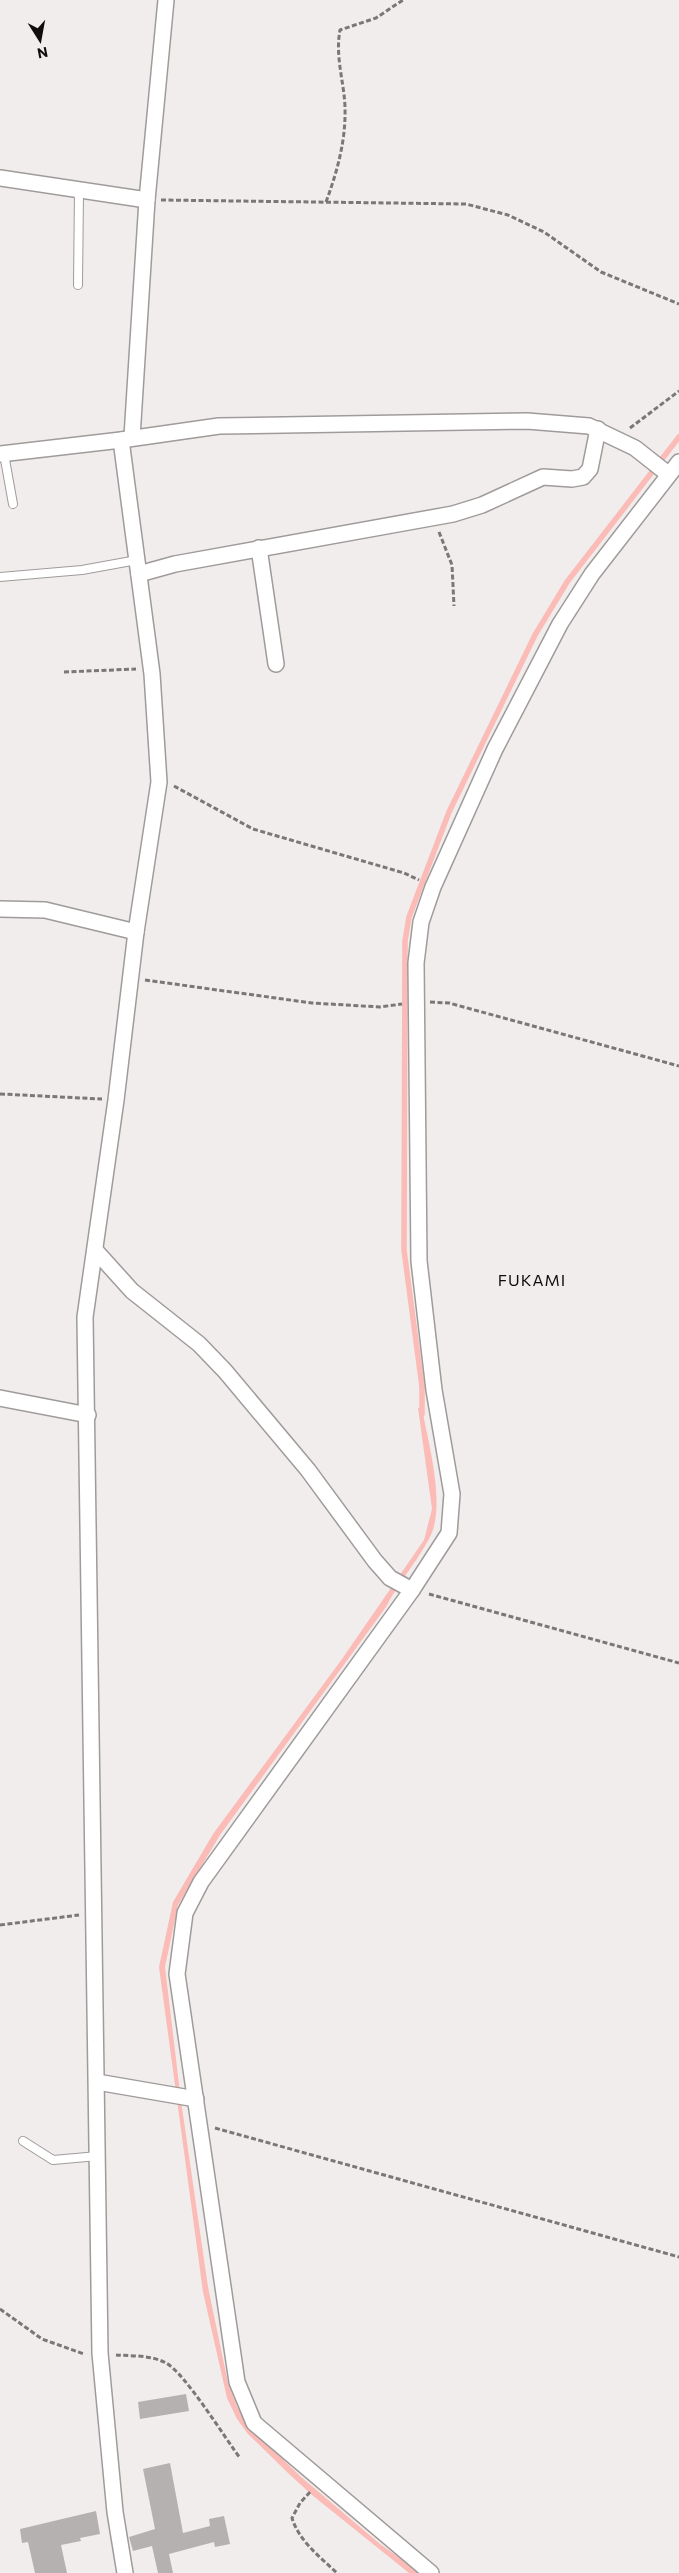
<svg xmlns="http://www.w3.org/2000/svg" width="679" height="2573" font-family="Commissioner,sans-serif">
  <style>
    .water { fill: #fbbbb6 }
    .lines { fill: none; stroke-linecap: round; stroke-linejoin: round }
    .stream { stroke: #fbbbb6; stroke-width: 5.5 }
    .building { fill: #b5b1b0 }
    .service-casing { stroke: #a09b9b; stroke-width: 10 }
    .minor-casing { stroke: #a09b9b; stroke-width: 18 }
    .path { stroke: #7a7777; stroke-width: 3; stroke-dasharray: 5 2.5; stroke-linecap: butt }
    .service { stroke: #fff; stroke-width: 8 }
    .minor { stroke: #fff; stroke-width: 15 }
    .labels { text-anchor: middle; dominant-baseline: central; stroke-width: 4; stroke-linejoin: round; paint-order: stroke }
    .quarter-label { font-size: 16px; letter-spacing: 1px; fill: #0f0d0d; stroke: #f2eded }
  </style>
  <rect width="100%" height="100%" fill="#f2eded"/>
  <path class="water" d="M418,1408H422C428,1443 447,1507 429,1539C416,1563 398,1583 386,1607L220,1835L178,1905L165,1967L181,2101L208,2287L228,2383L237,2407L249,2426L300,2476L380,2544L421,2573H409L312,2495L289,2474L248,2434L237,2419L227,2398L203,2292L159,1967L173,1902L213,1834L342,1659L424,1540L432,1509Z"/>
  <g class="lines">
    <polyline class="stream" points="422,1414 422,1387 404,1250 405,941 409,917 449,812 535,635 567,582 679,437"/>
  </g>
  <g class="building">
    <polygon points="186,2394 189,2411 140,2419 138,2402"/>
    <polygon points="170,2463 183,2533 210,2526 209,2519 224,2516 230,2544 215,2547 214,2542 169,2554 173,2573 158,2573 152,2546 133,2551 129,2537 155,2529 143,2469"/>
    <polygon points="96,2511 100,2534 80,2538 81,2541 61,2545 67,2573 35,2573 28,2542 22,2543 20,2529"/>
  </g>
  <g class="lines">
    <g class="service-casing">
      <g id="service">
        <polyline points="78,285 79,191"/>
        <polyline points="4,454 13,504"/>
        <polyline points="0,577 82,570 137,560"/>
        <polyline points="23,2141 53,2160 98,2156"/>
      </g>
    </g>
    <g class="minor-casing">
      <g id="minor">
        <polyline points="0,178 147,200"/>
        <polyline points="132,437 147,200 166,0"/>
        <polyline points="121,440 152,674 159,782 136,932 116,1100 85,1317 100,2353 115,2512 125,2573"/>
        <polyline points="0,454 121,440 219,426 527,421 589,426 635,448 668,474"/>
        <polyline points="259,548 276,664"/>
        <polyline points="139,574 175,564 453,514 482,505 543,477 572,479 583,477 590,469 598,429"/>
        <polyline points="0,909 45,910 136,932"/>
        <polyline points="95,1250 132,1291 199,1344 225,1371 308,1470 375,1561 390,1578 412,1590"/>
        <polyline points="0,1398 88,1415"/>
        <polyline points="97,2082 196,2099"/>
        <polyline points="431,2573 254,2423 237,2382 177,1974 185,1913 201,1882 412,1590 449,1533 452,1494 434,1390 419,1261 416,963 421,922 433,887 495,749 560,624 592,574 679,462"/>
      </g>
    </g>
    <g class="path">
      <polyline points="161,200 466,204 508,215 544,232 601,272 679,304"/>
      <path d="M326,202C337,172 346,141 345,107C344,81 335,57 340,30L376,18L403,0"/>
      <polyline points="630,428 679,391"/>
      <polyline points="439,532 452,565 454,606"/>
      <polyline points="64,672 136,669"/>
      <polyline points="174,786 253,829 404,873 419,880"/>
      <polyline points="145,980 312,1003 380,1007 402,1004"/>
      <polyline points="430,1002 449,1003 679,1066"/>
      <polyline points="0,1094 102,1099"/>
      <polyline points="429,1594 679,1663"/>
      <polyline points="0,1925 79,1915"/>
      <polyline points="215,2128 679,2257"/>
      <polyline points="0,2309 42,2339 84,2354"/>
      <path d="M116,2355C132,2356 151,2355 166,2363C184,2372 225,2438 240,2458"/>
      <path d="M310,2492L300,2503L292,2518C299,2541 320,2557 337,2573"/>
    </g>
    <use href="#service" class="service"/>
    <use href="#minor" class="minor"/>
  </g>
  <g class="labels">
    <g class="quarter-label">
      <text x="532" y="1279">FUKAMI</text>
    </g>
  </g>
  <g transform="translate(40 40) rotate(169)" stroke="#f2eded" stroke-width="4" paint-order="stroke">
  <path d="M0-4L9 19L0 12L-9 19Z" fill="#0f0d0d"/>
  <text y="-8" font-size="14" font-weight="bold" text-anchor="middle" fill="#0f0d0d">N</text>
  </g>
</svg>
